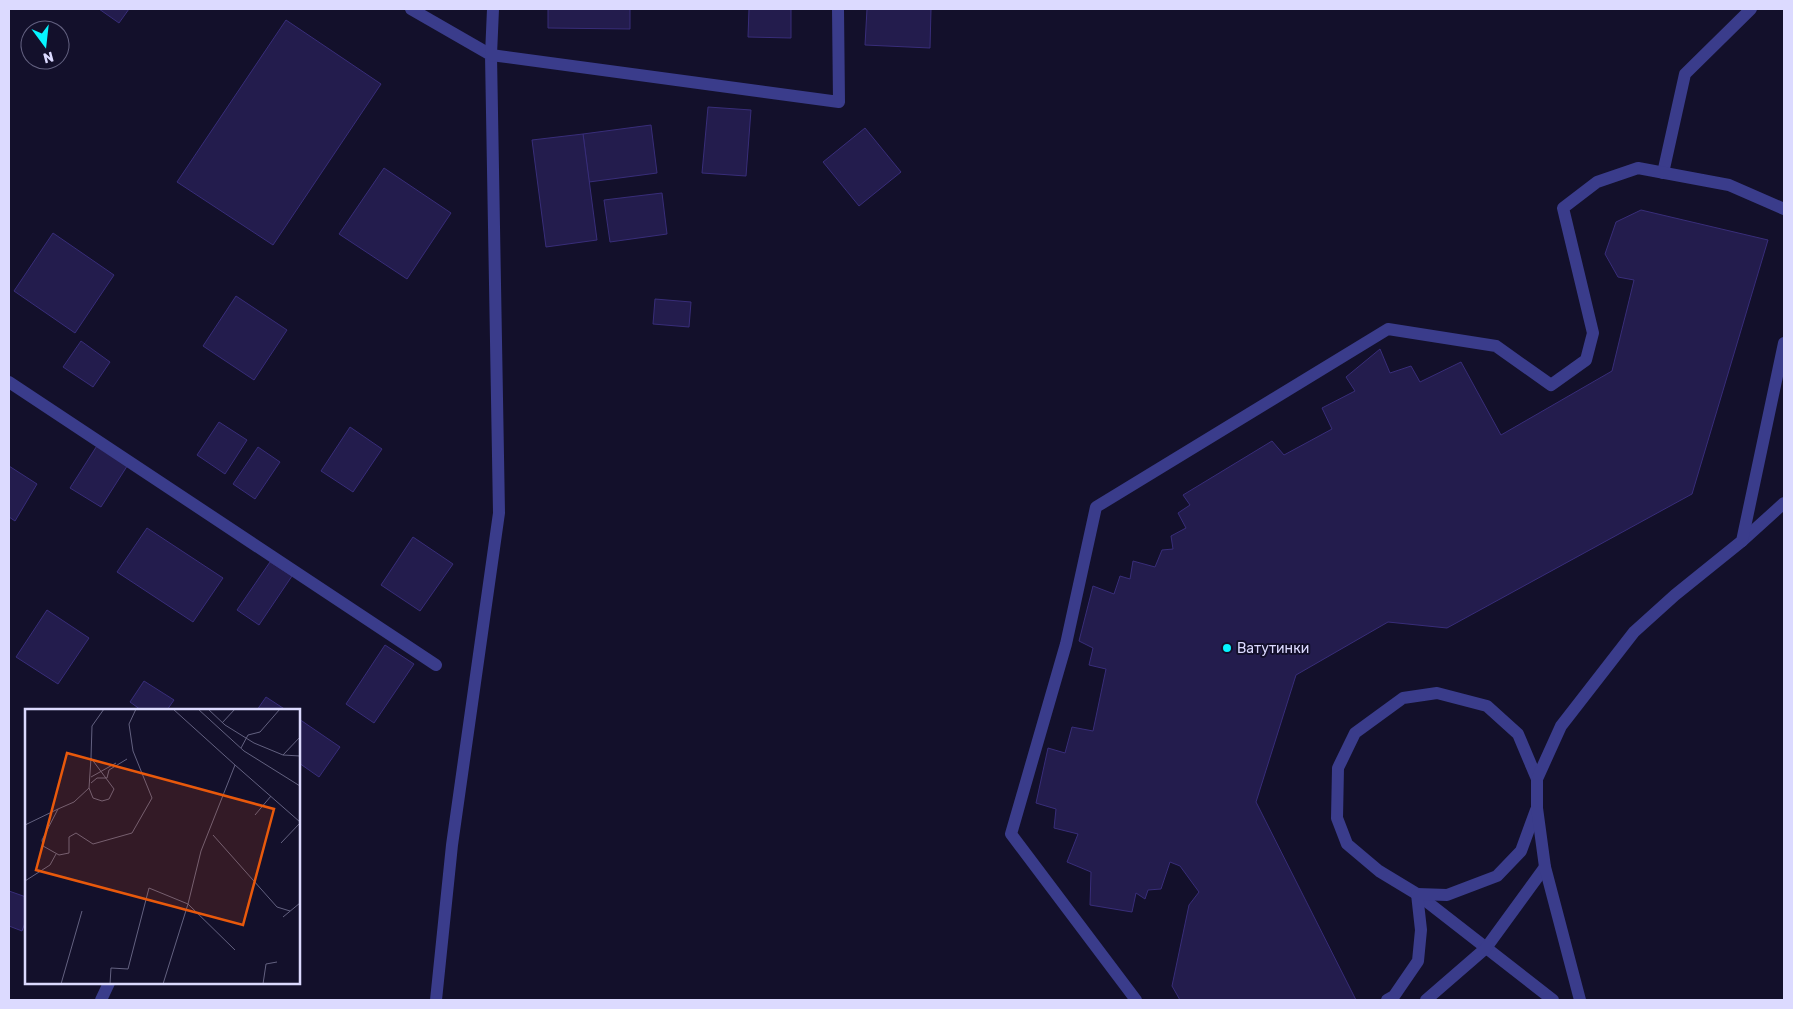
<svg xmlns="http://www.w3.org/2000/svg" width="1793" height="1009" font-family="Rubik,sans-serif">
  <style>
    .building { fill: #231c4d; stroke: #382d79 }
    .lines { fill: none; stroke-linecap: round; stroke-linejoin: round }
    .service { stroke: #3a3c8b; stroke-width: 12 }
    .minor { stroke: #3a3c8b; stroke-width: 12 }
    .poi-dot { fill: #06f5ff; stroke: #13102b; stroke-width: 2 }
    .labels { text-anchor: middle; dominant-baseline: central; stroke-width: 4; stroke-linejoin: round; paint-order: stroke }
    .poi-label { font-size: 14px; fill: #dcdaff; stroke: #13102b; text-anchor: start }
    .inset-road { fill: none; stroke: #636180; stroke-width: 1 }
    .view { fill: #e8590c; fill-opacity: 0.15; stroke: #e8590c; stroke-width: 2.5 }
    .inset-edge { fill: none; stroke: #dcdaff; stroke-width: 2.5 }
  </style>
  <rect width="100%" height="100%" fill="#13102b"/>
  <g class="building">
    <polygon points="99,9 129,9 119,23"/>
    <polygon points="548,9 630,9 630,29 548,28"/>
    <polygon points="749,9 791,9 791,38 748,37"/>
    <polygon points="867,9 931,9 930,48 865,45"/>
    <polygon points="286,20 381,84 273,245 177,182"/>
    <polygon points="708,107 751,110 746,176 702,173"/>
    <polygon points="651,125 657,173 589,182 583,134"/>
    <polygon points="865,128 901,172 859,206 823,162"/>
    <polygon points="583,134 597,240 546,247 532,140"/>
    <polygon points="384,168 451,213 407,279 339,234"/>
    <polygon points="662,193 667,234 610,242 604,200"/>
    <polygon points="1641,210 1768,240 1692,494 1447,628 1388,622 1296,675 1256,802 1356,1000 1180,1000 1172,986 1189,905 1199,892 1180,866 1170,862 1161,889 1148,890 1145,899 1136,893 1132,912 1090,905 1091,872 1067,862 1078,834 1054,828 1056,809 1036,803 1048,748 1065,753 1072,727 1093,731 1106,669 1089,665 1093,648 1079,641 1093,586 1114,594 1120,576 1130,579 1133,561 1155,567 1162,550 1173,549 1171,536 1186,528 1178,513 1190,505 1183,495 1272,441 1284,455 1332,429 1322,408 1355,391 1346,377 1380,349 1390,373 1411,366 1420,382 1461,362 1501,435 1612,371 1634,280 1618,277 1605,254 1616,222"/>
    <polygon points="53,233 114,275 75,333 14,291"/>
    <polygon points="236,296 287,330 254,380 203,346"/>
    <polygon points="655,299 691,302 689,327 653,324"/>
    <polygon points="81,341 110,362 93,387 63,367"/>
    <polygon points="219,422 247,440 225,474 197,455"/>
    <polygon points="350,427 382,449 353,492 321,471"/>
    <polygon points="100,441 131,460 101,507 70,488"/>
    <polygon points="258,447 280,462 255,499 233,484"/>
    <polygon points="9,466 37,484 15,521 9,517"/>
    <polygon points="147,528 223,578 193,622 117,572"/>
    <polygon points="413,537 453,564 420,611 381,585"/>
    <polygon points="270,562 292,576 259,625 237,610"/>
    <polygon points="47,610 89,638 58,684 16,657"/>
    <polygon points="385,645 414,664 374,723 346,704"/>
    <polygon points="144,681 174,700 167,710 141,710 130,702"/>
    <polygon points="266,697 286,710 257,710"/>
    <polygon points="299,719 340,747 319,777 299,763"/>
    <polygon points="9,891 26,897 26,920 22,931 9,926"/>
  </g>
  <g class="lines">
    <g class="service">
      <polyline points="1663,173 1685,74 1751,9"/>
      <polyline points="1742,541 1784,503"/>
      <polyline points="1537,779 1518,734 1487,706 1437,693 1403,698 1355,733 1338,768 1337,818 1347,844 1379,871 1417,894 1553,1000"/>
      <polyline points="101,1000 109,983"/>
      <polyline points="1136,1000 1011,834 1066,644 1096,507 1388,329 1496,346 1551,385 1586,360 1593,333 1563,208 1597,182 1638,168 1729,185 1784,209"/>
      <polyline points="1387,1000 1394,996 1418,961 1421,930 1417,894 1447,895 1497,876 1521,851 1536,810"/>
      <polyline points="1426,1000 1486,948 1545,867"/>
      <polyline points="1580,1000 1545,867 1537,808 1537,779 1561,726 1634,632 1675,595 1742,541 1784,343"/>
    </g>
    <g class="minor">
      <polyline points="411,9 491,55 499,513 452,845 436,1000"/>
      <polyline points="493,9 491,55 839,102 838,9"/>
      <polyline points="9,382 436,665"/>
    </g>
  </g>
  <circle class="poi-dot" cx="1227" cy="648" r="5"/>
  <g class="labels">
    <g class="poi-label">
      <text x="1237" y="648">Ватутинки</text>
    </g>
  </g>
  <g transform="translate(25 709)">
    <rect width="275" height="275" fill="#13102b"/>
    <path class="inset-road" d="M148,0L210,56L176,142L163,195L210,241M173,0L219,42L275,77M183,0L200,16L229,34L258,46L275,47M197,14L210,0M216,39L223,26L235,23L255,0M258,46L275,28M66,49L64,79L49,93L33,100L17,131L18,137L34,146L44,144V128L51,124L68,135L107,124L127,89L108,42L104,15L111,0M210,56L275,113M66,68L91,54M66,74L72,69H82L84,61L102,50M64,79L68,89L77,92L84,90L89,80L66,49L67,17L79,0M230,106L246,87M0,116L33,100M188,126L252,198L265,202M256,134L275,114M0,172L25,156L31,145M258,208L275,194M36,275L57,202M85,275L86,259L103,260L124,179L163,195L138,275M238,275L241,255L252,253"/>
    <path class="view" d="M42,44L249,100L218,216L11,161Z"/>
    <rect width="275" height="275" class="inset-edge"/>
  </g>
  <rect width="1793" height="1009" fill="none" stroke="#dcdaff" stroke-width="20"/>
  <g transform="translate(45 45) rotate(165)"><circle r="24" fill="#13102b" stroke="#636180"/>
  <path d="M0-4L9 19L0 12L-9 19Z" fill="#06f5ff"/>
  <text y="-8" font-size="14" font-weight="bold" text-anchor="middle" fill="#dcdaff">N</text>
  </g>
</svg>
